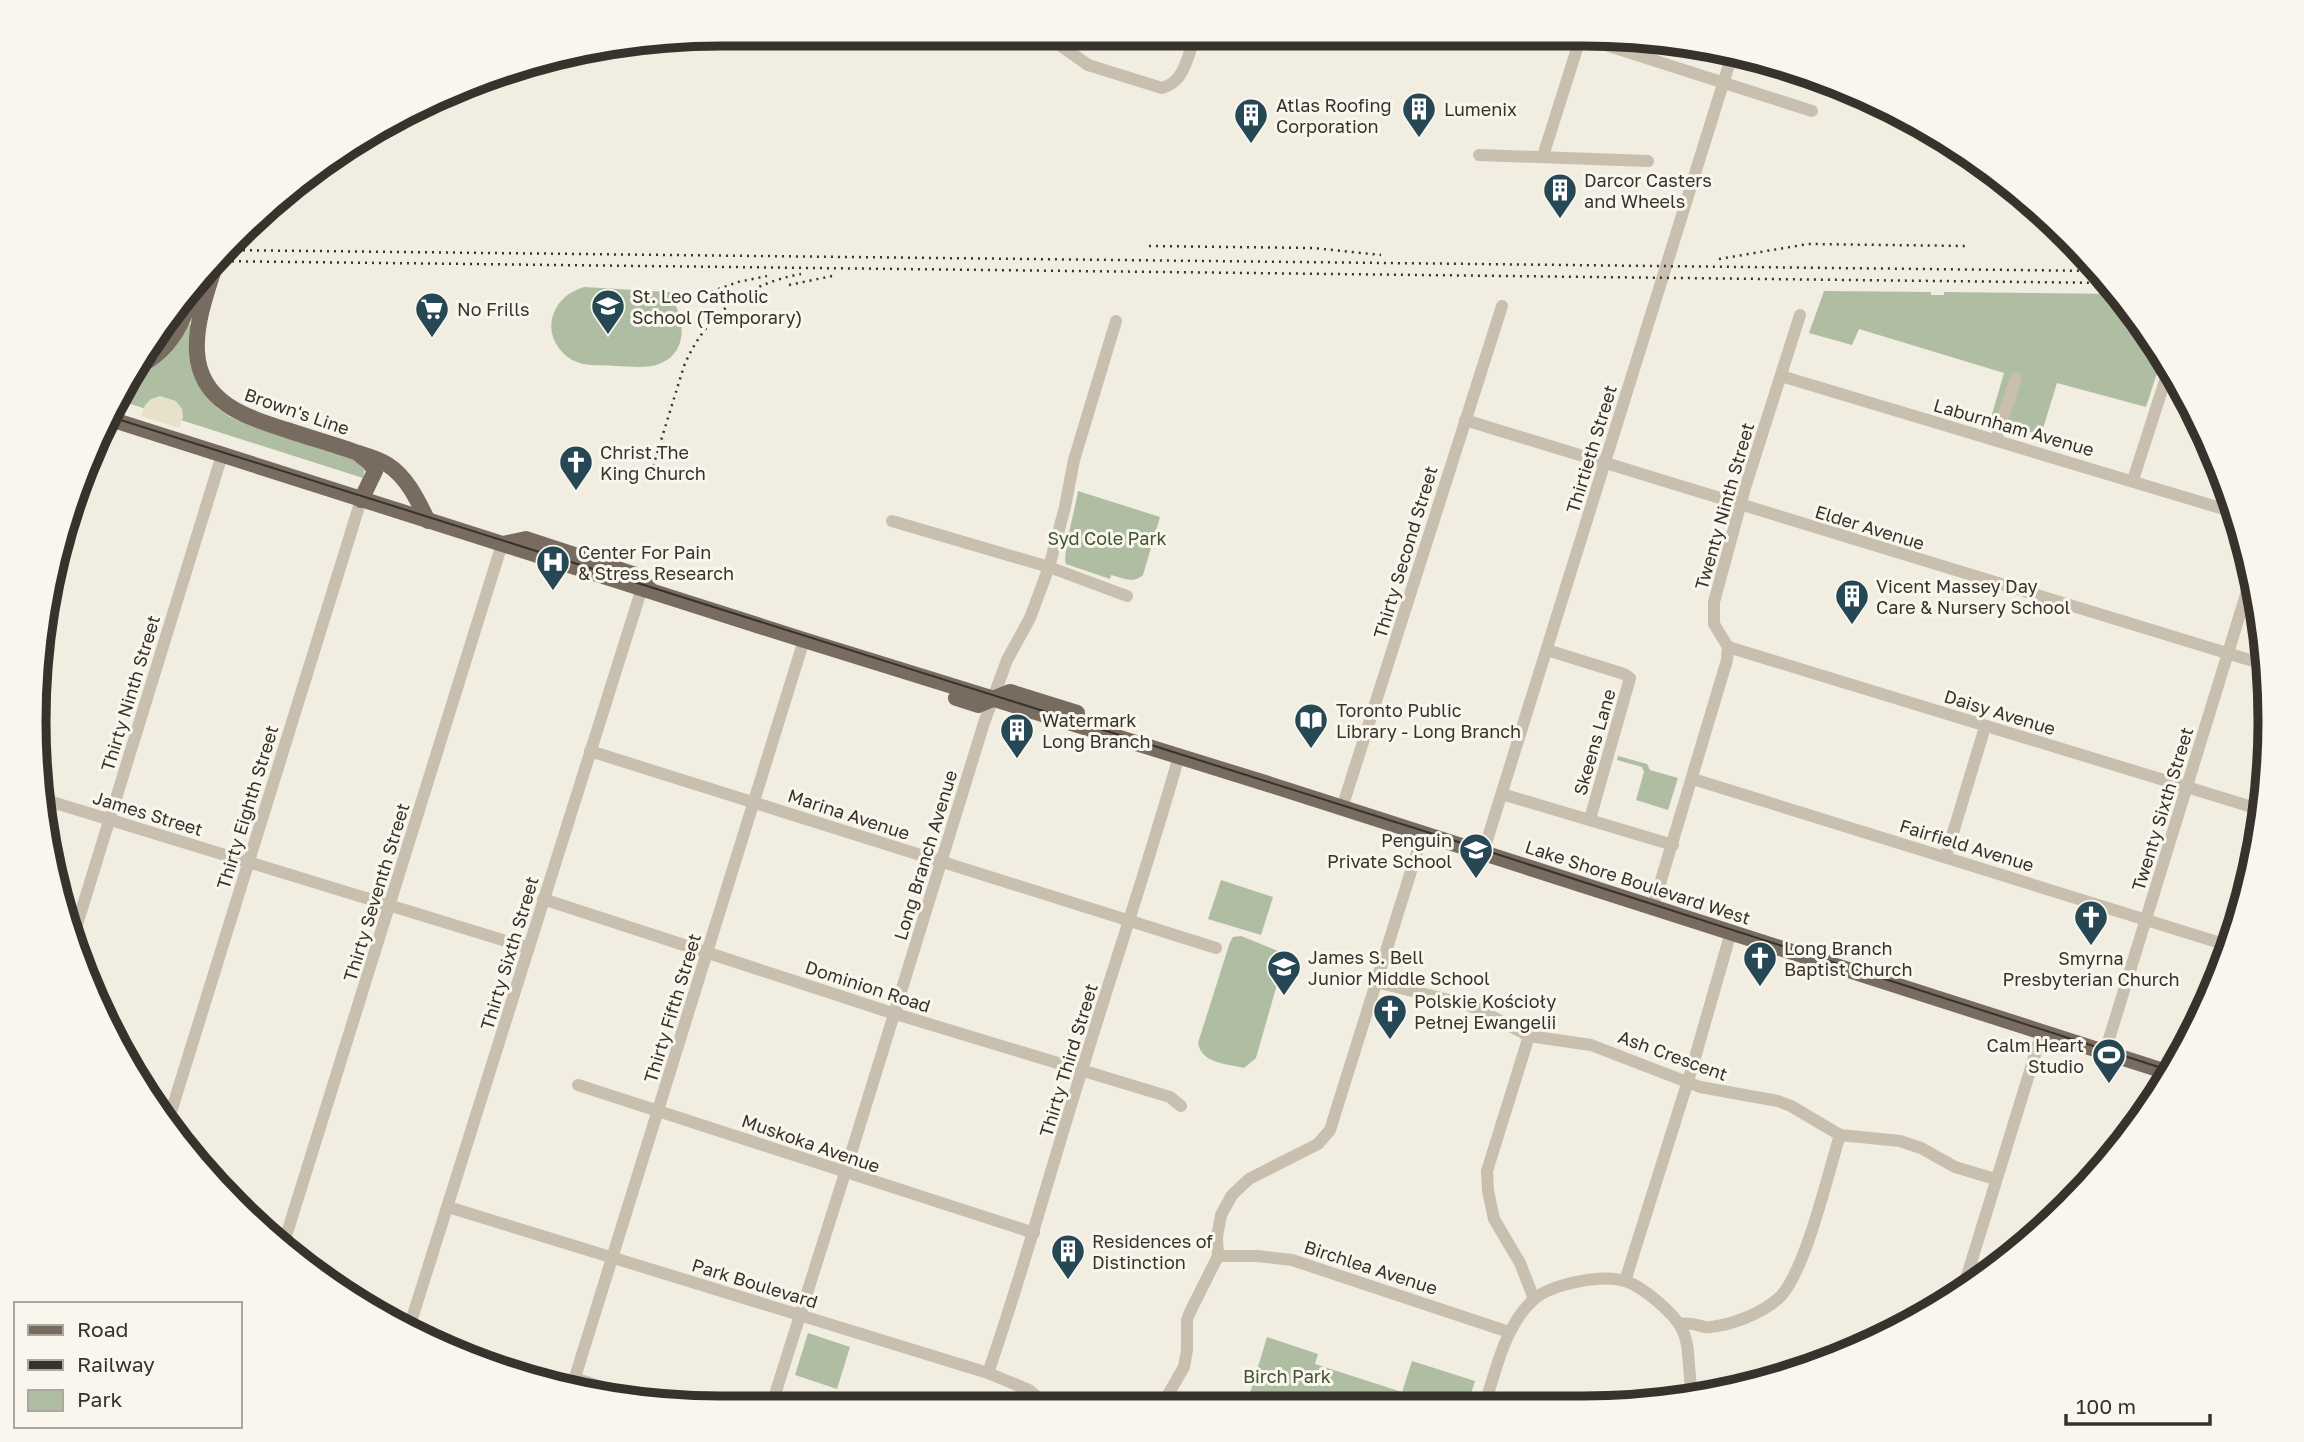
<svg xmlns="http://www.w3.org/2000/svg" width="2304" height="1442" font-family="'Golos Text',sans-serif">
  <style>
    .green { fill: #afbea3 }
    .plaza { fill: #e7e0ca }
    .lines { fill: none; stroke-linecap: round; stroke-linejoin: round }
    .minor { stroke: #c8bfae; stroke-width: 12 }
    .major { stroke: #776c5f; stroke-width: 16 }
    .tram { stroke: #37322c; stroke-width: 2 }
    .rail { stroke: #37322c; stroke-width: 2.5; stroke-dasharray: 2 5; stroke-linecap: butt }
    .labels { text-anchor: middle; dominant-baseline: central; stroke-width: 6; stroke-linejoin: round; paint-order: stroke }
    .poi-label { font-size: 18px; fill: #37322c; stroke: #f9f6ed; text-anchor: start }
    .street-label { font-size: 18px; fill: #37322c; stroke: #f9f6ed }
    .park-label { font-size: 18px; fill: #405332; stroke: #f9f6ed }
    .rim { fill: none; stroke: #37322c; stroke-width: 9 }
  </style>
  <rect width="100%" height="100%" fill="#f1ede1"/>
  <g class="green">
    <path d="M584,287L685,293L684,301H673C686,321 687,354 659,364C646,369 629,366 616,366C605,365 593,366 583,364C561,359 546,336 553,315C559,299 569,292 584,287Z"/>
    <polygon points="1824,291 1931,292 1931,295 1944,295 1944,292 2119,294 2163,355 2146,407 2057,383 2041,435 1990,421 2004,373 1859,329 1852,345 1809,333"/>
    <path d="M188,324L193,325L191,365L195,377L208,399L217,408L230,417L253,427L358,460L365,468L363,478L115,399L125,378C155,372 176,352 188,324Z"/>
    <path d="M1078,491L1160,517L1143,575C1133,584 1123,578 1111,575L1110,579L1066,564C1062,554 1076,506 1078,491Z"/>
    <polygon points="1618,756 1647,764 1650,770 1678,778 1668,810 1636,800 1644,772 1642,767 1617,760"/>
    <polygon points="1221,880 1273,897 1261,935 1208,919"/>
    <path d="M1241,936L1283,953L1284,960L1256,1058L1244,1068C1225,1063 1202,1064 1198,1043L1230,942L1233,937Z"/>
    <polygon points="808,1333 850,1347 837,1389 795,1375"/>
    <polygon points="1267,1337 1318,1354 1315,1364 1402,1392 1412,1361 1475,1381 1467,1407 1243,1406 1248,1400"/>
  </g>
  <polygon class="plaza" points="160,396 176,401 182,409 183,417 179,428 141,416 145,405 151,399"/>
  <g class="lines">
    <g class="minor">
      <polyline points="1587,39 1812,111"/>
      <path d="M1057,43L1088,65L1162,88C1184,82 1187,59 1194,39"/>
      <polyline points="1479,155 1648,161"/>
      <polyline points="1543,156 1580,39"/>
      <polyline points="1781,376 2237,513"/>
      <polyline points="1465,420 2266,665"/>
      <polyline points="1997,441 1998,432 2016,378"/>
      <polyline points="2133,480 2170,365"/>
      <polyline points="892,521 1049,567 1127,596"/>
      <polyline points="1728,647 2262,810"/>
      <polyline points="1547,650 1624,674 1630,678 1590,819"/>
      <polyline points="590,751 1216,948"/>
      <polyline points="1693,779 2230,946"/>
      <polyline points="1502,794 1673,845"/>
      <polyline points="39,798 529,948"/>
      <polyline points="1342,808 1502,306"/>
      <polyline points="1483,853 1732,55"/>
      <polyline points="1946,856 1985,727"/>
      <polyline points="543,899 886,1011 1170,1097 1181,1106"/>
      <polyline points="1653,907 1727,660 1728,647 1714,624 1714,602 1745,488 1800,315"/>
      <polyline points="72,941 222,455"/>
      <polyline points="1376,982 1461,1003 1476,1008 1529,1036 1591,1045 1700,1087 1778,1101 1791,1106 1840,1135 1900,1141 1921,1148 1955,1167 1995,1179"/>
      <polyline points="1529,1036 1487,1171 1488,1191 1494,1219 1520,1263 1534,1299"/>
      <polyline points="2105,1052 2252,575"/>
      <polyline points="578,1085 1034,1233"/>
      <polyline points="167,1125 361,500"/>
      <polyline points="448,1207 988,1373 1029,1390 1047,1405"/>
      <polyline points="282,1249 502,544"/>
      <polyline points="1218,1256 1257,1256 1292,1260 1509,1332"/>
      <polyline points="1625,1281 1692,1068 1731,932"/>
      <polyline points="1962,1292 2042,1032"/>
      <polyline points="383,1313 411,1323"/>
      <path d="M1679,1324C1692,1322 1694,1325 1705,1327C1711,1328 1721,1325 1727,1324C1745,1319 1766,1310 1780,1297C1806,1270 1828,1173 1840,1135"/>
      <polyline points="409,1328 642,588"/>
      <path d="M988,1373C1023,1273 1050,1171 1082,1070C1114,965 1149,862 1179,756"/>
      <polyline points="574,1378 652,1403"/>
      <polyline points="572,1387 804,640"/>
      <polyline points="1691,1389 1707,1394"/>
      <polyline points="772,1404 845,1173 984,723 1007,660 1030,618 1049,567 1065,507 1074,460 1116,321"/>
      <polyline points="1162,1405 1184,1367 1187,1350 1187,1320 1190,1312 1218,1256 1217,1237 1221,1215 1232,1195 1249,1179 1318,1144 1330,1130 1423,833"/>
      <path d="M1484,1407C1496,1371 1504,1327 1533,1300C1551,1284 1601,1274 1625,1281C1642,1286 1674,1313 1682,1329C1688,1341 1688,1353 1689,1366C1690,1377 1692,1387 1688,1397"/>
    </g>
    <g class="major">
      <path d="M219,253C210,284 195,319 197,352C200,403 246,417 287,430C311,438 335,445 358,453C368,456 379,459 388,465C407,477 418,501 428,521"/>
      <path d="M131,369C173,354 186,316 198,277"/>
      <polyline points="107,418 804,640 1265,783 2170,1073"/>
      <polyline points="361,456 370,463 375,471 361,500"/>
      <polyline points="503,544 526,539 633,574 648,587"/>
      <polyline points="956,698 978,705 1010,692 1077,713"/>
    </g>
    <polyline class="tram" points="108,416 1484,850 2171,1071"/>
    <g class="rail">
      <polyline points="1149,246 1313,248 1381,255"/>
      <polyline points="222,250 2103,271"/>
      <polyline points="1719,259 1808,244 1967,246"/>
      <polyline points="211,261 2111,283"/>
      <polyline points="789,285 837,275"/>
      <polyline points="705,294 738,282 767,276"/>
      <path d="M651,473L684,366C706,314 746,284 801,274"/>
    </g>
  </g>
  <defs>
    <g id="building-pin" transform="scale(1.75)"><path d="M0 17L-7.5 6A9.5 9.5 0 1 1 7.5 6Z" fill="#264754" stroke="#f9f6ed"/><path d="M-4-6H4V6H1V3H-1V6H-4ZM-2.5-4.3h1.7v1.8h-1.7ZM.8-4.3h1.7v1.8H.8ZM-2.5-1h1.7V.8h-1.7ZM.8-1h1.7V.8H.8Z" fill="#fff"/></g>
    <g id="school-pin" transform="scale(1.75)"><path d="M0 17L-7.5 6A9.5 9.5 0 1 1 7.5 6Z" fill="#264754" stroke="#f9f6ed"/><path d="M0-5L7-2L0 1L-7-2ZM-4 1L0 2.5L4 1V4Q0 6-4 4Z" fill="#fff"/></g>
    <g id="supermarket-pin" transform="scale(1.75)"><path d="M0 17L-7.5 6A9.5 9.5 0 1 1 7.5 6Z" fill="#264754" stroke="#f9f6ed"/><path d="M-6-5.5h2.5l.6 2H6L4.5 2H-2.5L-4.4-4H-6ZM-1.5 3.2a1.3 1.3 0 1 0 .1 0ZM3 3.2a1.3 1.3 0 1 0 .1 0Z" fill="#fff"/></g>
    <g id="church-pin" transform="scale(1.75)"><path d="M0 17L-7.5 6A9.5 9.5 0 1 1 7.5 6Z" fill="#264754" stroke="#f9f6ed"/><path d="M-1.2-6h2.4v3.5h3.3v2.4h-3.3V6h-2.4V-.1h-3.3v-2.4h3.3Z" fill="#fff"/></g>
    <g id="hospital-pin" transform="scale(1.75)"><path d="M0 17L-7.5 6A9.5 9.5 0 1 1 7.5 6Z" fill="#264754" stroke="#f9f6ed"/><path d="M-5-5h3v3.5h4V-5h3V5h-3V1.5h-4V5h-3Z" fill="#fff"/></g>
    <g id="library-pin" transform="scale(1.75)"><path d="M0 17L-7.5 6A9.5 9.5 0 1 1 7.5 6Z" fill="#264754" stroke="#f9f6ed"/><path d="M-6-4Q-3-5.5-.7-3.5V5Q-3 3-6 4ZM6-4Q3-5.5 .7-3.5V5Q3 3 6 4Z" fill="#fff"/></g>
    <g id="stadium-pin" transform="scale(1.75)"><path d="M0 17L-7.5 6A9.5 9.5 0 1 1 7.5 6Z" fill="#264754" stroke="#f9f6ed"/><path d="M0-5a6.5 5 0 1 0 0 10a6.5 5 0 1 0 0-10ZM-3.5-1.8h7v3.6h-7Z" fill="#fff"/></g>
  </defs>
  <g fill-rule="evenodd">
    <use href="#building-pin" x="1419" y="109"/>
    <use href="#building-pin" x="1251" y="115"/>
    <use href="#building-pin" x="1560" y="190"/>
    <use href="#school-pin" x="608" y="306"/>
    <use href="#supermarket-pin" x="432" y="309"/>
    <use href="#church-pin" x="576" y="462"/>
    <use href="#hospital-pin" x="553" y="562"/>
    <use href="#building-pin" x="1852" y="596"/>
    <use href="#library-pin" x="1311" y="720"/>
    <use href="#building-pin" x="1017" y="730"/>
    <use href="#school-pin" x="1476" y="850"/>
    <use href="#church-pin" x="2091" y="917"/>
    <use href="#church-pin" x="1760" y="958"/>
    <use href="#school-pin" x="1284" y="967"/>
    <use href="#church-pin" x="1390" y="1011"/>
    <use href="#stadium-pin" x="2109" y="1055"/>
    <use href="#building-pin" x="1068" y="1251"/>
  </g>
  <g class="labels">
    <g class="poi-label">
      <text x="1276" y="105">Atlas Roofing<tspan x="1276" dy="21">Corporation</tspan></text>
      <text x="1444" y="109">Lumenix</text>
      <text x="1584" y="180">Darcor Casters<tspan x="1584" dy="21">and Wheels</tspan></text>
      <text x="632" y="296">St. Leo Catholic<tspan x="632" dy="21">School (Temporary)</tspan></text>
      <text x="457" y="309">No Frills</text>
      <text x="600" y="452">Christ The<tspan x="600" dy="21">King Church</tspan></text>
      <text x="578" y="552">Center For Pain<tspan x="578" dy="21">&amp; Stress Research</tspan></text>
      <text x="1876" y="586">Vicent Massey Day<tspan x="1876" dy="21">Care &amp; Nursery School</tspan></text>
      <text x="1336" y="710">Toronto Public<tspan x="1336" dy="21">Library - Long Branch</tspan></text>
      <text x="1042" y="720">Watermark<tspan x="1042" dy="21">Long Branch</tspan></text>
      <text x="1452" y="840" text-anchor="end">Penguin<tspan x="1452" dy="21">Private School</tspan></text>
      <text x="1784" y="948">Long Branch<tspan x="1784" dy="21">Baptist Church</tspan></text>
      <text x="1308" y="957">James S. Bell<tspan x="1308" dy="21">Junior Middle School</tspan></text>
      <text x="2091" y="958" text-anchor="middle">Smyrna<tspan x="2091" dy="21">Presbyterian Church</tspan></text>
      <text x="1414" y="1001">Polskie Kościoły<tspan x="1414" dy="21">Pełnej Ewangelii</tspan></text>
      <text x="2084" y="1045" text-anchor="end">Calm Heart<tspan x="2084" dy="21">Studio</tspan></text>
      <text x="1092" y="1241">Residences of<tspan x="1092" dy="21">Distinction</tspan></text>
    </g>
    <g class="street-label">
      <text transform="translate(297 411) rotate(19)">Brown's Line</text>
      <text transform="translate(2014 427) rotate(16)">Laburnham Avenue</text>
      <text transform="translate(1591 449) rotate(-73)">Thirtieth Street</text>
      <text transform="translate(1724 506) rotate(-74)">Twenty Ninth Street</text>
      <text transform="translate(1870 527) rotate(17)">Elder Avenue</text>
      <text transform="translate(1405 552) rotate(-73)">Thirty Second Street</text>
      <text transform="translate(130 693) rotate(-73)">Thirty Ninth Street</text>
      <text transform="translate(2000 712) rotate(17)">Daisy Avenue</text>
      <text transform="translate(1594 742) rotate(-74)">Skeens Lane</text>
      <text transform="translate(247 807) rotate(-73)">Thirty Eighth Street</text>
      <text transform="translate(2162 809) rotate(-73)">Twenty Sixth Street</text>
      <text transform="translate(148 813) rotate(17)">James Street</text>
      <text transform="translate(849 814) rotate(18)">Marina Avenue</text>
      <text transform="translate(1967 845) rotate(17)">Fairfield Avenue</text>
      <text transform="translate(925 855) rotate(-73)">Long Branch Avenue</text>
      <text transform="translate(1638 882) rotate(18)">Lake Shore Boulevard West</text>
      <text transform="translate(376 892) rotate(-73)">Thirty Seventh Street</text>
      <text transform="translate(509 953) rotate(-73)">Thirty Sixth Street</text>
      <text transform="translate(868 986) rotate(18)">Dominion Road</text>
      <text transform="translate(672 1008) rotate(-73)">Thirty Fifth Street</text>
      <text transform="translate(1673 1055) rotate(20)">Ash Crescent</text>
      <text transform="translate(1068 1060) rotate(-73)">Thirty Third Street</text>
      <text transform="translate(811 1143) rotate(19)">Muskoka Avenue</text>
      <text transform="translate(1371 1267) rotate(18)">Birchlea Avenue</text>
      <text transform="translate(755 1283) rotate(17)">Park Boulevard</text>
    </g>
    <g class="park-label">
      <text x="1107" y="538">Syd Cole Park</text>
      <text x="1287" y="1376">Birch Park</text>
    </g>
  </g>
  <path d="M0 0H2304V1442H0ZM721 46H1583A675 675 0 0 1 2258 721V721A675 675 0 0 1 1583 1396H721A675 675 0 0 1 46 721V721A675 675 0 0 1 721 46Z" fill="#f9f6ed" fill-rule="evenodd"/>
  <path class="rim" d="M721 46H1583A675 675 0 0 1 2258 721V721A675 675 0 0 1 1583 1396H721A675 675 0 0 1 46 721V721A675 675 0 0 1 721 46Z"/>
  <rect x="14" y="1302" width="228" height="126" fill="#f9f6ed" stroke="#aba8a0" stroke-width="2"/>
  <rect x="28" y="1325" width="35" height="10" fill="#776c5f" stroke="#aba8a0" stroke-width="2"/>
  <text x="77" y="1337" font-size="21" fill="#37322c">Road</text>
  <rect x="28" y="1360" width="35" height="10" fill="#37322c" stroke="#aba8a0" stroke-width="2"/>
  <text x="77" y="1372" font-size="21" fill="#37322c">Railway</text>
  <rect x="28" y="1390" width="35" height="21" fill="#afbea3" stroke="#aba8a0" stroke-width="2"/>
  <text x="77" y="1407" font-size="21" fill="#37322c">Park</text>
  <path d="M2066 1414v10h144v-10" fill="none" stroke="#37322c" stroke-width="3.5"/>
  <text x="2076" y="1414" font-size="21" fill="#37322c" stroke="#f9f6ed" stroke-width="5" paint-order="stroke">100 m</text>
</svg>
